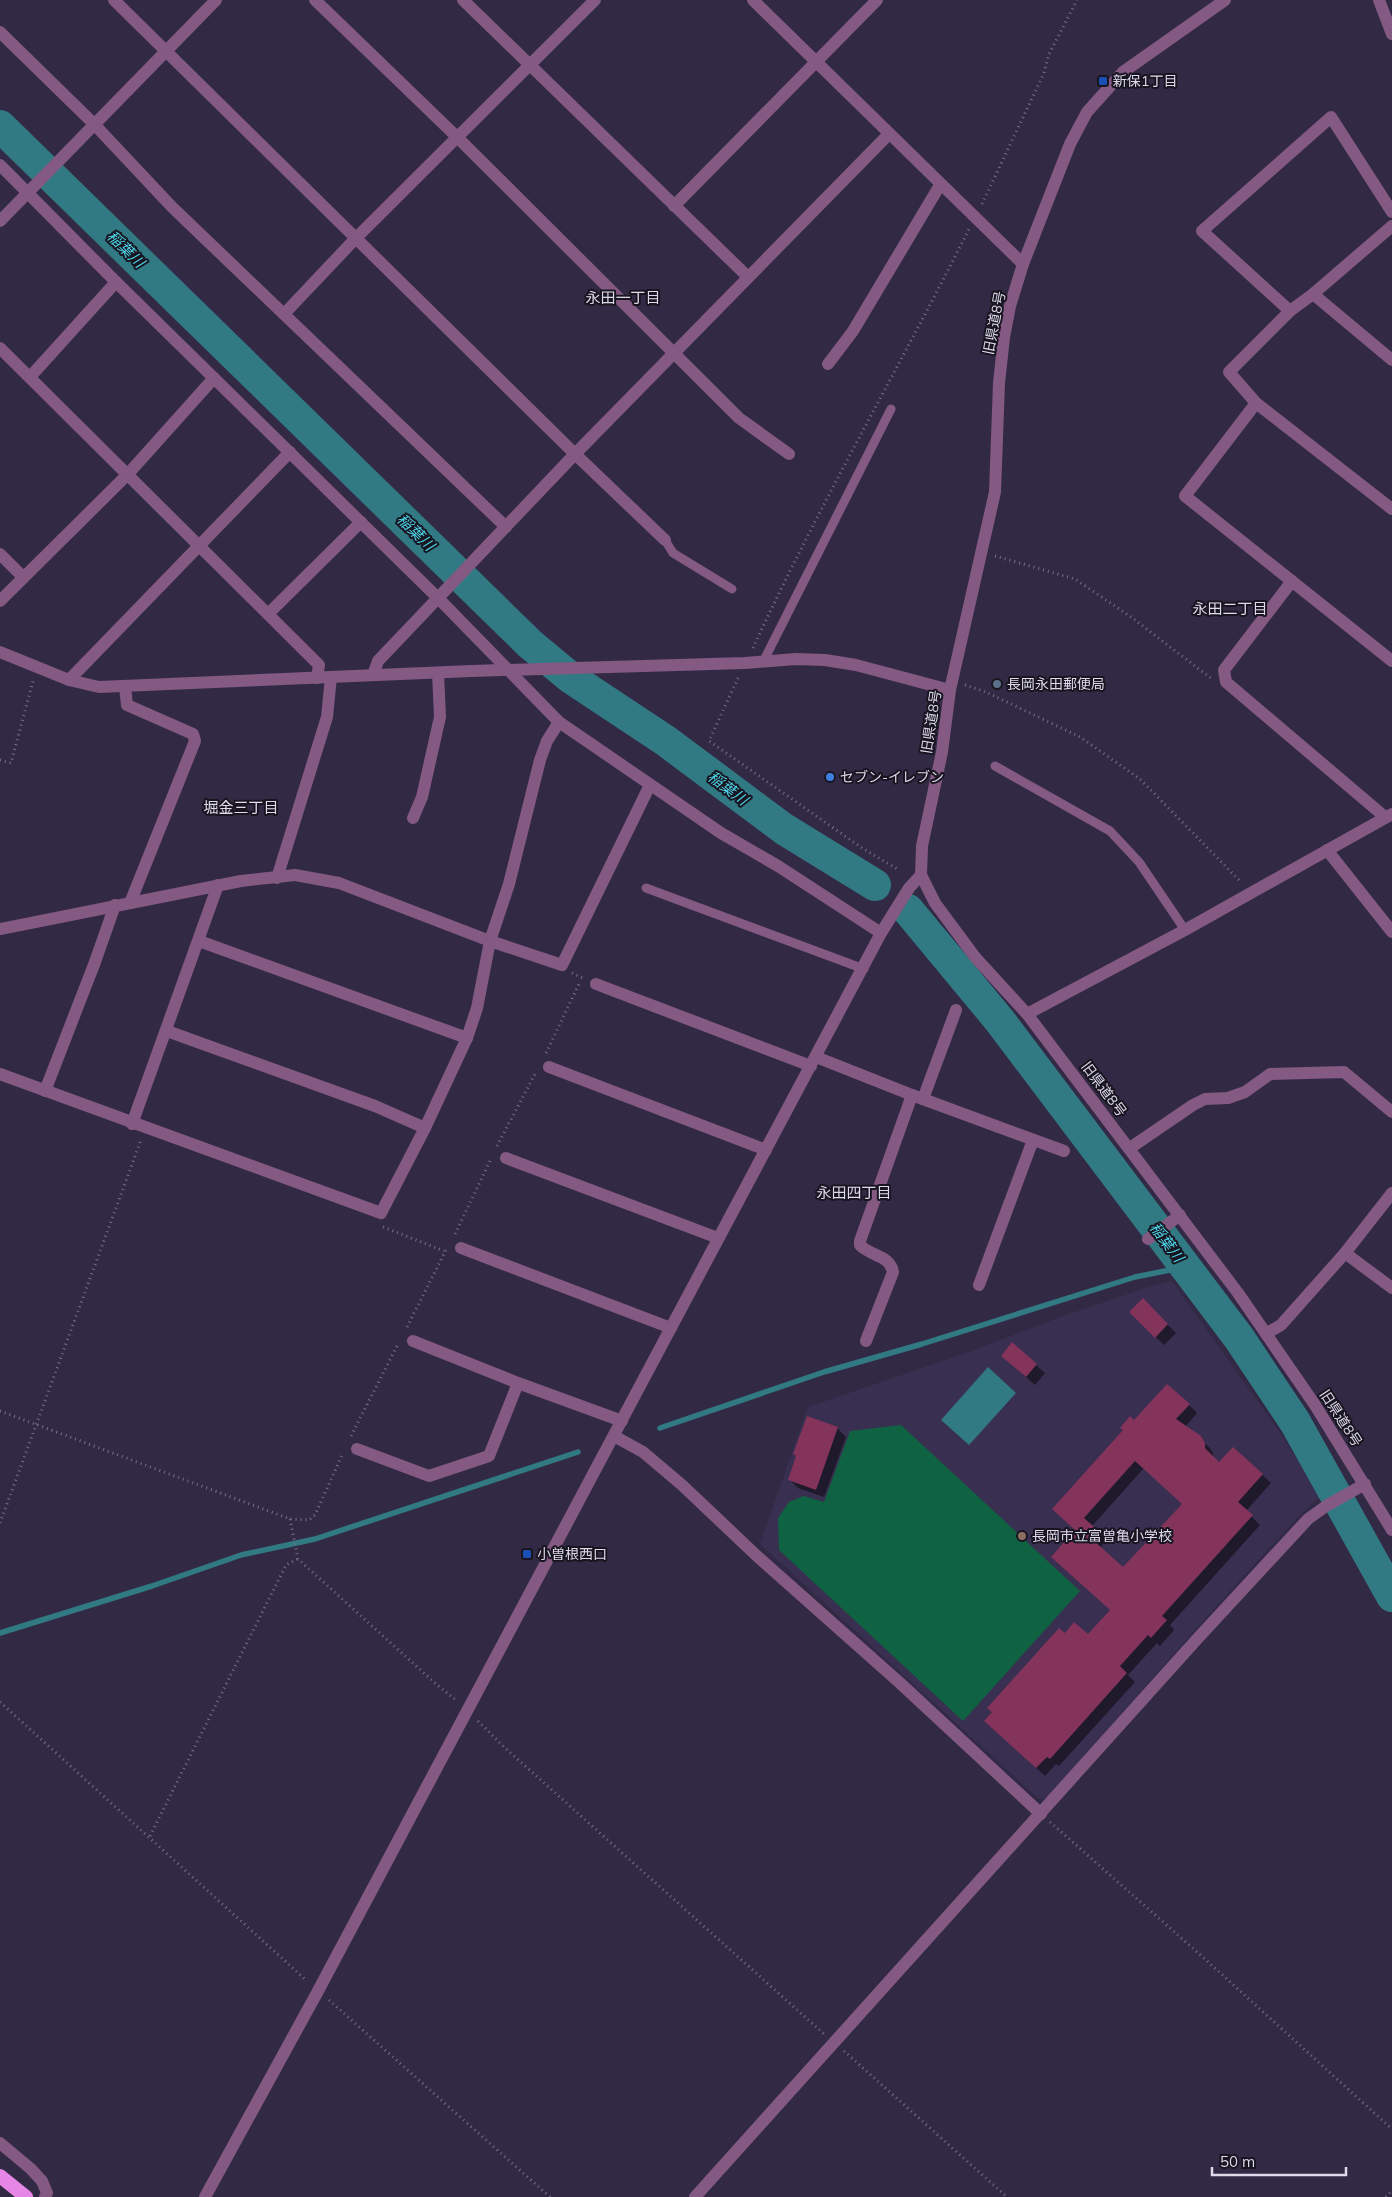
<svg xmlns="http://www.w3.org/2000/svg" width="1392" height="2197" font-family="Mulish,'Noto Sans JP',sans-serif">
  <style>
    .built { fill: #392f51 }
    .green { fill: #0f6242 }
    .water { fill: #317983 }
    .shadow { fill: #0007; fill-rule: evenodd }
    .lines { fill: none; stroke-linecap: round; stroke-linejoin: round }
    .stream { stroke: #317983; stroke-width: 5.5 }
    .river { stroke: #317983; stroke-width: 32 }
    .building { fill: #84335b; fill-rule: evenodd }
    .path { stroke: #767087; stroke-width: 3; stroke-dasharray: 1 4; stroke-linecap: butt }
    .service { stroke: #845982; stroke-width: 9 }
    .minor { stroke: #845982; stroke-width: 12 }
    .tertiary { stroke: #845982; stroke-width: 12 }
    .trunk { stroke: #e686e5; stroke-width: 14 }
    .transit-dot { fill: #1a4fb4; stroke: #181521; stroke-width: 2 }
    .service-dot { fill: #5c6f8a; stroke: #181521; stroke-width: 2 }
    .shop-dot { fill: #3f7fe0; stroke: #181521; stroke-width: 2 }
    .education-dot { fill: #8d6e63; stroke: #181521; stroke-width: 2 }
    .labels { text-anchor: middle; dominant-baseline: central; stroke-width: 4; stroke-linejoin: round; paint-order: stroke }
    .poi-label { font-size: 14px; fill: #dedaec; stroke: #181521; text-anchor: start }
    .street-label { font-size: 14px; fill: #dedaec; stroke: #181521 }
    .water-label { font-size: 15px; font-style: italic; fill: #4cd8eb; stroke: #181521 }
    .neighbourhood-label { font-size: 15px; fill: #dedaec; stroke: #181521 }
  </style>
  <rect width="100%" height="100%" fill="#322a45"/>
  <polygon class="built" points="1172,1281 1278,1430 1321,1496 1299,1516 1211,1612 1048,1797 1039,1799 760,1544 808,1407 969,1352 1066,1315 1149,1287"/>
  <polygon class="green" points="901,1425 1080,1591 963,1721 779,1550 778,1518 789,1502 804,1496 824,1502 850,1431"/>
  <polygon class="water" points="988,1367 1016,1393 969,1445 941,1420"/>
  <g class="shadow">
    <polygon points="1143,1300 1176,1333 1164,1345 1130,1312"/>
    <polygon points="1012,1344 1045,1373 1035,1385 1011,1364"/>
    <path d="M1189,1405L1197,1413L1185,1427L1209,1447L1213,1453V1458L1219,1464L1234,1449L1271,1483L1246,1511L1260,1525L1170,1625L1174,1630L1160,1646L1157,1643L1128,1675L1135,1682L1059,1766L1056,1764L1045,1776L994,1729L1065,1634L1088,1636L1112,1610L1077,1531L1135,1421ZM1144,1468L1183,1504L1123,1569L1100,1548L1106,1540L1092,1526Z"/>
    <polygon points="837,1428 846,1437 824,1497 798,1488 789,1479 797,1457 794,1454"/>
  </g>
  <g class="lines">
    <g class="stream">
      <polyline points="660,1428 824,1372 922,1344 1135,1277 1185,1267"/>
      <polyline points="0,1633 152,1586 241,1555 315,1539 578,1452"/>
    </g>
    <g class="river">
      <polyline points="0,126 530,644 571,678 666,741 784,829 875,885"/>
      <polyline points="908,910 1000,1021 1239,1338 1295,1422 1392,1596"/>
    </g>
  </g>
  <g class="building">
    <polygon points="1143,1298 1168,1324 1155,1338 1129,1312"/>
    <polygon points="1012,1342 1037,1364 1026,1377 1001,1356"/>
    <path d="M1167,1384L1190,1404L1176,1419L1201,1436L1205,1443V1448L1219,1462L1233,1447L1263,1474L1238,1502L1253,1515L1162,1616L1167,1620L1151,1638L1148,1635L1120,1666L1127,1673L1050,1759L1047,1757L1036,1768L984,1721L992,1712L987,1708L1059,1628L1065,1633L1074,1622L1088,1634L1110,1610L1051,1557L1075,1530L1052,1509L1123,1430L1120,1428L1130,1416L1134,1420ZM1135,1461L1182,1504L1123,1567L1092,1539L1099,1531L1084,1518Z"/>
    <polygon points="807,1416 838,1427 816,1490 788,1480 796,1456 793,1454"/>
  </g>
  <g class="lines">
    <g class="path">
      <polyline points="982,204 1044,73 1049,54 1077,0"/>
      <polyline points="995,556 1075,579 1131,617 1212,679"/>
      <path d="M753,648C819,505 898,370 969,229"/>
      <polyline points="738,678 709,741 862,848 899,870"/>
      <polyline points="965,685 986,692 1080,737 1140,779 1241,882"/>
      <polyline points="0,760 11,763 33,681"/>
      <polyline points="572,973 583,978"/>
      <polyline points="546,1053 580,982"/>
      <polyline points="497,1146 536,1072"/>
      <polyline points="383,1227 444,1251"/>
      <polyline points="455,1234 491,1159"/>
      <polyline points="407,1327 447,1248"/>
      <polyline points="0,1411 290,1519 309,1520 315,1515 343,1453"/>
      <polyline points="351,1436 398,1344"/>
      <polyline points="290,1519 298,1559 436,1684 457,1701"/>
      <polyline points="0,1523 141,1140"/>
      <polyline points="0,1702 307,1981"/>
      <polyline points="478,1721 504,1747 824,2034"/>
      <polyline points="1050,1822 1196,1951 1392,2129"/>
      <polyline points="150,1836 286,1565 298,1559"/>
      <polyline points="329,2000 550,2197"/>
      <polyline points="844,2051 1007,2197"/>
      <polyline points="1386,2197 1392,2190"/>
    </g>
    <g class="service">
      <polyline points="665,540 673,553 732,589"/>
      <polyline points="764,660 891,409"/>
      <polyline points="995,766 1110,831 1139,862 1185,930"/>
      <polyline points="646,888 864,969"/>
    </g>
    <g class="minor">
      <polyline points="114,0 575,454 665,540"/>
      <polyline points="315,0 458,138 739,418 789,454"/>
      <polyline points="463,0 748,277"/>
      <polyline points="753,0 1023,264"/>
      <polyline points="1379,0 1392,34"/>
      <polyline points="0,32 94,124 172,207 506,527"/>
      <polyline points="674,206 877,0"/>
      <polyline points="0,221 216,0"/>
      <polyline points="1392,226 1313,294 1290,311 1229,372 1256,403 1392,509"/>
      <polyline points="1313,294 1392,360"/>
      <polyline points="1290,311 1202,231 1331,117 1392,212"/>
      <polyline points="285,313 356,238 595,0"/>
      <polyline points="0,348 319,665 317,678"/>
      <polyline points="828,364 853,331 940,185"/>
      <polyline points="30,377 116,282"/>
      <polyline points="1256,403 1185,496 1392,661"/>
      <polyline points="0,554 23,577"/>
      <polyline points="1292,581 1224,670 1226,682 1385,817"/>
      <polyline points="0,601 128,474 214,378"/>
      <polyline points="268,614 361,522"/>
      <polyline points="0,652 69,680 99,687 471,671 745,663 796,659 825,660 856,665 950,690"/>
      <polyline points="373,675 378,661 575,454 889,134"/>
      <polyline points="69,680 290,452"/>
      <polyline points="125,687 127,705 193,734 195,741 130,903"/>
      <polyline points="413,818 422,797 440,717 438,673"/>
      <polyline points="1327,850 1392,932"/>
      <polyline points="277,878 327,717 331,677"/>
      <polyline points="0,929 241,881 295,875 339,883 490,941 562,965 650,785"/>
      <polyline points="199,941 467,1038"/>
      <polyline points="596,984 811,1066"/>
      <polyline points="1027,1014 1185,930 1392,814"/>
      <polyline points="167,1031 375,1106 425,1128"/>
      <polyline points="816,1057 912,1095 1064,1151"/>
      <polyline points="549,1067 766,1150"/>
      <polyline points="0,1074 381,1213 425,1128 467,1038 477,1008 490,941 509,884 540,760 547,741 559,722"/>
      <polyline points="45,1091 95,962 115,905"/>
      <polyline points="923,1099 956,1010"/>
      <polyline points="132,1124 218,885"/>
      <polyline points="1130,1148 1193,1105 1205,1099 1228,1098 1245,1092 1270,1074 1344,1072 1392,1112"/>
      <polyline points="506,1158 718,1238"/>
      <polyline points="1148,1239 1180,1215"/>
      <polyline points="461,1248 671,1328"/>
      <polyline points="1345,1253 1392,1288"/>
      <polyline points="979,1285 1033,1140"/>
      <polyline points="1267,1333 1281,1325 1345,1253 1392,1193"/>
      <polyline points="413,1341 518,1383 622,1421"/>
      <path d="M866,1341L893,1272C890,1255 870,1256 860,1245V1241L912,1095"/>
      <polyline points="614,1436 643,1452 682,1485 758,1557 900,1683 1041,1814"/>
      <polyline points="357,1449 429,1476 489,1456 518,1383"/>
      <polyline points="0,2143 31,2169 42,2181 47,2193 45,2197"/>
      <polyline points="695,2197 1198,1638 1308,1519 1326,1506 1365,1484"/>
    </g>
    <g class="tertiary">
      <polyline points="1225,0 1123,72 1087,112 1070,144 1023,264 1010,306 1004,337 999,383 995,492 950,690 942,752 922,846 921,875 935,903 975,957 1027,1014 1238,1293 1315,1405 1392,1530"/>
      <polyline points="0,165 116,282 439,599 559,722 721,833 778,866 881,933"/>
      <polyline points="205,2197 318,1991 881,933 909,888 921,875"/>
    </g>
    <polyline class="trunk" points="0,2176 26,2197"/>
  </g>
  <g class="transit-dot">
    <rect x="1098" y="76" width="10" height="10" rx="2.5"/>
    <rect x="522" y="1549" width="10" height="10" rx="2.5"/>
  </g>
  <circle class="service-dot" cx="997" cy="684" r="5"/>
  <circle class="shop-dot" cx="830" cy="777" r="5"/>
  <circle class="education-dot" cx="1022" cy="1536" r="5"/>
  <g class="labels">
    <g class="poi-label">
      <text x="1113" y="81">新保1丁目</text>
      <text x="1007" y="684">長岡永田郵便局</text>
      <text x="840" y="777">セブン-イレブン</text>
      <text x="1032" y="1536">長岡市立富曽亀小学校</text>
      <text x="537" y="1554">小曽根西口</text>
    </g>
    <g class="street-label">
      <text transform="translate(994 323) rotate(-79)">旧県道8号</text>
      <text transform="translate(931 722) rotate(-81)">旧県道8号</text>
      <text transform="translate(1104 1089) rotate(53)">旧県道8号</text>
      <text transform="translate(1341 1418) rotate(57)">旧県道8号</text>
    </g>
    <g class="water-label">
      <text transform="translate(126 249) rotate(44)">稲葉川</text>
      <text transform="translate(416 532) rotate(44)">稲葉川</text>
      <text transform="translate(728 788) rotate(37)">稲葉川</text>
      <text transform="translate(1167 1242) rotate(53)">稲葉川</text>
    </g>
    <g class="neighbourhood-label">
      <text x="623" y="297">永田一丁目</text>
      <text x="1230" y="608">永田二丁目</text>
      <text x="241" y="807">堀金三丁目</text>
      <text x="854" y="1192">永田四丁目</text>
    </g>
  </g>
  <path d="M1212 2167v8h134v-8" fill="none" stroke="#dedaec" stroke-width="2.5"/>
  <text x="1220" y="2167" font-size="15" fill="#dedaec" stroke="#181521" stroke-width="4" paint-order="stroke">50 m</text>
</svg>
